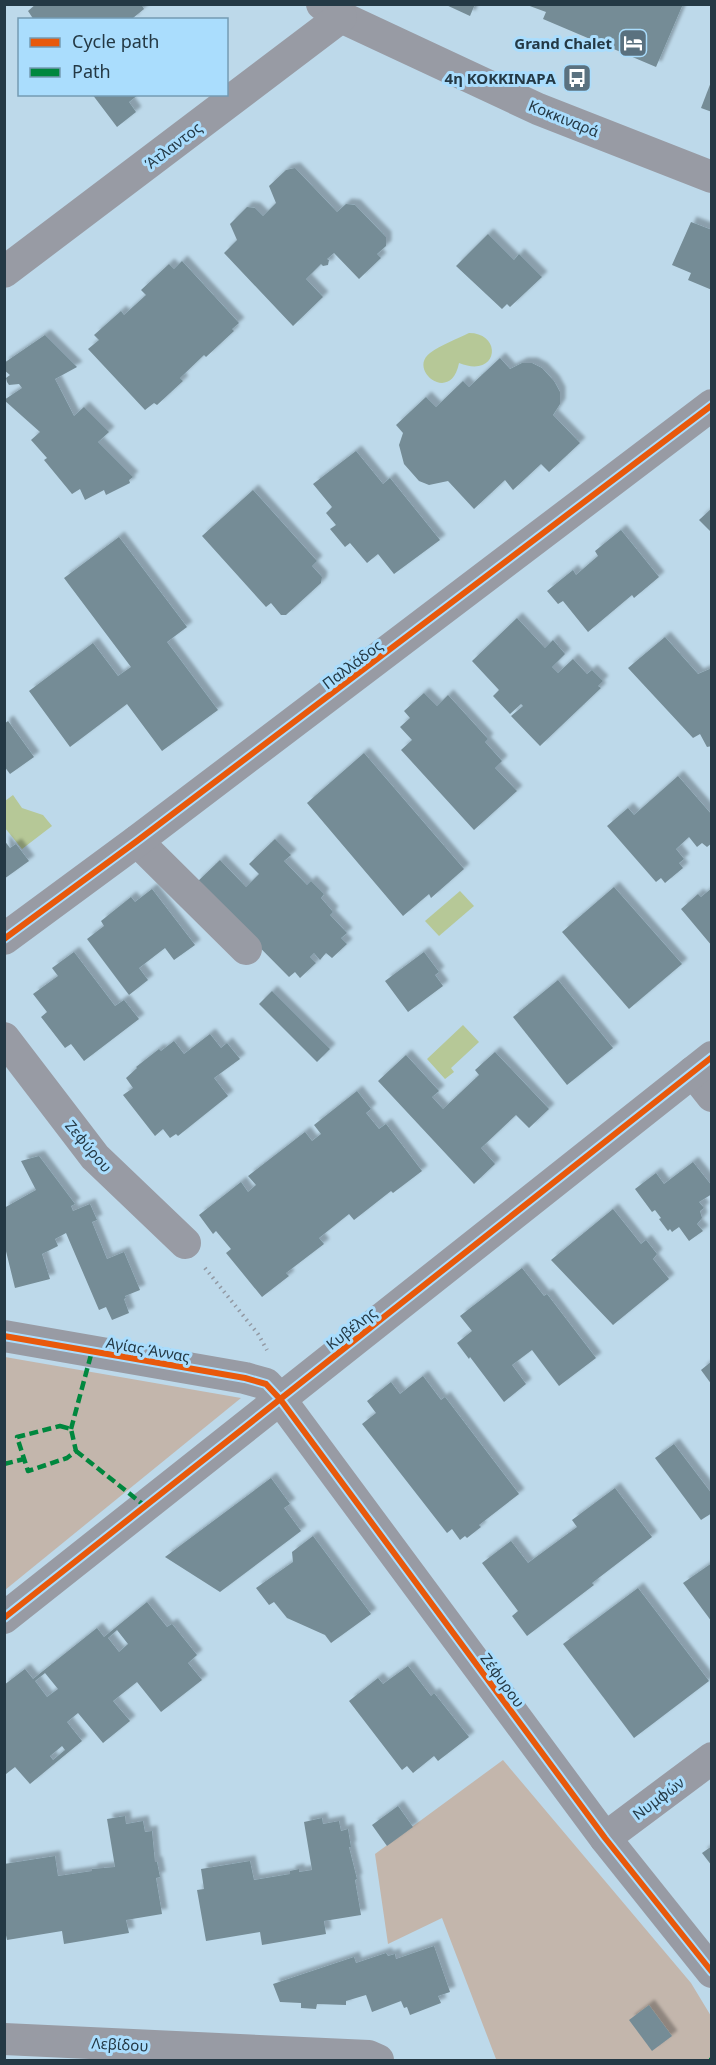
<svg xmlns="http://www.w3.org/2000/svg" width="716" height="2065" font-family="'Noto Sans',sans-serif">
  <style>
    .green { fill: #c3b6ac }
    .water { fill: #b6c897 }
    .building { fill: #758c96; fill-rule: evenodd; filter: url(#shadow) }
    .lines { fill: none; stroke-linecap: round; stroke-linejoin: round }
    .path { stroke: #9299a3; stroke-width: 4; stroke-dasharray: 1.5 4.5; stroke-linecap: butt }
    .minor { stroke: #989ba4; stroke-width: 32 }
    .quiet { stroke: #00873e; stroke-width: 4.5; stroke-dasharray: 9 4.5; stroke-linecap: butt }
    .cycleway-casing { stroke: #aaddfd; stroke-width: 10 }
    .cycleway { stroke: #e8590c; stroke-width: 6 }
    .labels { text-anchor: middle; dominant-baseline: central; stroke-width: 6; stroke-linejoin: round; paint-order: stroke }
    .poi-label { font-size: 15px; font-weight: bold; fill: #243945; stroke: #aaddfd; text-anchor: end }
    .street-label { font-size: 15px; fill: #243945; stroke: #aaddfd }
  </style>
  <defs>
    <filter id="shadow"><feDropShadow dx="5.5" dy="-5.5" stdDeviation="1.5" flood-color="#0004"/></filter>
  </defs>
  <rect width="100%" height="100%" fill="#bdd9ea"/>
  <g class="green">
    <polygon points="5,1357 241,1398 5,1590"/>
    <polygon points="503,1760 691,1983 711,2016 711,2060 496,2059 442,1918 388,1944 375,1854"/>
  </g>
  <g class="water">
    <path d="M469,333C503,333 499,379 459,363C451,405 407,370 430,353C441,345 457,339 469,333Z"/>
    <polygon points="13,795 22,808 43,815 52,826 22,849 5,828 5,801"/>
    <polygon points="460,891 474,906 439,936 425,921"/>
    <polygon points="463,1025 479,1042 451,1068 454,1072 445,1079 427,1059"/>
  </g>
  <g class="building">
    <polygon points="36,4 53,4 54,6 56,4 141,4 144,9 133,18 134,20 34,20 28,11"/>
    <polygon points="444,4 475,4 470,16"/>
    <polygon points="683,4 656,67 543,19 546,12 527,5"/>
    <polygon points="711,82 712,82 712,112 701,108"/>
    <polygon points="92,94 139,94 129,102 136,112 117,127"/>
    <polygon points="295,168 337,212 346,204 355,205 386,237 386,246 377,254 381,258 359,279 334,253 327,259 329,260 328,265 323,266 321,264 306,279 323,297 293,326 224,253 237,240 230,224 247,207 255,208 263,216 276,203 269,186 286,170"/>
    <polygon points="691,222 712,230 712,290 688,280 691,273 672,265"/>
    <polygon points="488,234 514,260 519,254 542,277 510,307 507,304 502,309 456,266"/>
    <polygon points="182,261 239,323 232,329 234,331 206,357 204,355 180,378 183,381 157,405 154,403 145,410 88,349 99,340 94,335 121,311 124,315 146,295 141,290 169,264 174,269"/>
    <polygon points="45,335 77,367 55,379 74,416 84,407 109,432 98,442 133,477 129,480 130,483 106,495 104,490 85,500 80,489 72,494 44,460 47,458 31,440 40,432 4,400 22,388 19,384 9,385 7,382 6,378 10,375 4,370 4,363"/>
    <polygon points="500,358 510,369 522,363 532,363 542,368 554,381 560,392 560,404 553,415 580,443 549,472 541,464 513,490 505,480 474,509 448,481 429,485 419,481 404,464 399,445 403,433 396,425 426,397 436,407 463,381 469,387"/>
    <polygon points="356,451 383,484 390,478 440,540 394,574 378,554 367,563 350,543 345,547 330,529 336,525 326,513 332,507 313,484"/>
    <polygon points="253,490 317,561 312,566 322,577 321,583 286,615 281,615 271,603 266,607 202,536"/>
    <polygon points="712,508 712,533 699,520"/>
    <polygon points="621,530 659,577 634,598 632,595 588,632 563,601 558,604 547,591 573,570 576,575 598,556 595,551"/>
    <polygon points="119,537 187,627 167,642 218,710 162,751 127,704 70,747 29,691 93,643 118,676 131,667 64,578"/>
    <polygon points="517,618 545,648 553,640 565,654 552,667 558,673 573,659 587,674 592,670 603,681 598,686 601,688 540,746 511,716 523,706 521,704 510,714 493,696 499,690 472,661"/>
    <polygon points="665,637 698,674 712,668 712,746 707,747 700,734 693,738 628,668"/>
    <polygon points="424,693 437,706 448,695 488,739 485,742 502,761 495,768 517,791 474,830 401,750 412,740 400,727 410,718 404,711"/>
    <polygon points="8,721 34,757 10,774 4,766 4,724"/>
    <polygon points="364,753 464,869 431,898 429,894 403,916 307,803"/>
    <polygon points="678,776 712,815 712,843 707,847 702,843 697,847 689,837 676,849 684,859 679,863 683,868 665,883 661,878 656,882 607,826 628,808 634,815"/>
    <polygon points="275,839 291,855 284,861 307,885 311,881 324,894 321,898 333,912 330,915 347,933 341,938 347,944 332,958 326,953 320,960 314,953 310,957 316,963 300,978 295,972 289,977 196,883 220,860 246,887 259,874 249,864"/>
    <polygon points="4,840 10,848 16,844 29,861 4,879"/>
    <polygon points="614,887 682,964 629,1009 562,932"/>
    <polygon points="712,888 712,946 681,909 698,894 701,897"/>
    <polygon points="152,889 195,945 174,960 165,948 139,968 148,980 129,995 87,939 104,926 101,921 131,897 135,902"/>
    <polygon points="74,952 115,1006 124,1000 139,1019 84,1061 71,1044 65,1048 41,1017 47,1012 33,994 58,976 52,968"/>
    <polygon points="424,952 439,972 435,975 443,986 408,1012 385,981"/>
    <polygon points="558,980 613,1048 567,1085 513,1017"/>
    <polygon points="272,991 330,1049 317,1062 259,1004"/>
    <polygon points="210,1034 221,1048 227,1043 240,1059 214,1078 228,1096 178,1136 176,1134 170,1138 163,1129 155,1136 123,1095 133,1088 126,1078 137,1068 136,1067 159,1049 161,1051 174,1041 184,1054"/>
    <polygon points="495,1052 549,1109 529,1128 516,1115 481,1148 495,1164 474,1184 378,1081 406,1055 439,1091 432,1097 443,1109 479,1075 475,1070"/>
    <polygon points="357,1091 371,1109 366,1113 379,1129 386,1124 422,1171 393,1193 391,1191 354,1220 349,1214 319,1238 324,1244 286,1273 289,1276 262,1297 226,1253 231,1249 216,1231 213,1234 199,1215 241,1182 248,1192 256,1185 248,1176 305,1132 312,1141 321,1134 314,1125"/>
    <polygon points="39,1156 75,1204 71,1206 73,1211 90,1204 97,1220 92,1222 107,1259 124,1252 140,1290 125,1296 126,1298 124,1299 129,1313 112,1320 106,1307 99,1310 66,1233 55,1239 58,1246 42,1254 50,1279 15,1288 4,1243 4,1208 36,1190 21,1161"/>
    <polygon points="693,1162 712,1186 712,1194 699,1202 704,1208 700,1211 702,1218 697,1224 703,1231 689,1241 679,1227 672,1232 670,1229 668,1231 659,1219 661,1218 655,1210 652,1212 635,1189 656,1173 664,1184"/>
    <polygon points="613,1209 641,1244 646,1240 657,1254 653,1259 669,1279 613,1325 551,1260"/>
    <polygon points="522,1268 544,1296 547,1294 596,1358 559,1386 532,1350 512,1365 526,1384 504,1402 470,1357 469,1359 457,1343 472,1331 460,1316"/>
    <polygon points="712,1361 712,1385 701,1370"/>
    <polygon points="423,1376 441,1400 445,1397 519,1494 479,1525 481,1527 467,1538 465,1536 460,1540 452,1529 447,1533 362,1424 376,1413 367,1401 391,1382 400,1394"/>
    <polygon points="674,1444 712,1494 712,1513 701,1520 655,1458"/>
    <polygon points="271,1478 290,1504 284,1508 301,1531 220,1592 165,1557"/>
    <polygon points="615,1488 652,1537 592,1583 594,1585 527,1636 512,1616 518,1611 482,1563 511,1541 528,1563 577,1527 572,1520"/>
    <polygon points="313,1536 371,1614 331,1643 325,1635 287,1618 274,1602 269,1605 256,1588 293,1562 292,1552"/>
    <polygon points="712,1563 712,1622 683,1583"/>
    <polygon points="638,1588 709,1681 634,1738 563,1644"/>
    <path d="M147,1602L167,1627L172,1624L197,1655L188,1663L202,1680L161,1712L137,1682L113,1701L130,1721L103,1743L78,1713L67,1722L82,1741L30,1784L15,1767L6,1774L4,1685L25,1669L33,1679L97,1628L104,1637ZM117,1630L128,1644L119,1652L108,1638ZM45,1673L58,1689L47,1697L35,1681ZM62,1746L65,1750L53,1760L50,1756Z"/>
    <polygon points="408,1666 431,1696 434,1693 469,1737 438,1761 434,1756 413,1773 407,1766 402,1770 349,1701 378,1678 383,1684"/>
    <polygon points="398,1806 413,1827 387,1846 372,1825"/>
    <polygon points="125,1816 126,1824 143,1821 145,1832 152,1831 155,1862 157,1862 160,1877 156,1878 162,1914 126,1920 129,1933 64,1944 62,1931 7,1940 4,1926 4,1864 55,1856 58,1876 92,1871 92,1869 115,1867 107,1819"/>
    <polygon points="322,1818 323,1824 339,1821 341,1831 348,1829 351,1847 349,1847 357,1879 355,1880 361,1915 324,1921 326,1934 262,1945 260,1932 206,1941 197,1890 204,1889 201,1869 250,1861 254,1880 290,1874 290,1871 299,1869 299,1872 312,1870 304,1822"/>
    <polygon points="712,1846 712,1866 702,1853"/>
    <polygon points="434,1946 450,1992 438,1996 441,2003 410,2015 407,2007 404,2008 401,2001 372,2012 366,1995 346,2001 346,2005 317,2004 316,2009 301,2008 301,2003 280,2002 273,1984 354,1957 356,1963 386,1953 388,1956 395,1954 396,1959"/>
    <polygon points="649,2005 672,2036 652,2051 629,2020"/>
  </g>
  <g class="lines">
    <polyline class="path" points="205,1268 258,1334 267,1350"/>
    <g class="minor">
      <polyline points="322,4 341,17 538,109 712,177"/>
      <polyline points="4,272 341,17"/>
      <polyline points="137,841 246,949"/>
      <polyline points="4,939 137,841 712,405"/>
      <polyline points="4,1038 95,1157 185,1243"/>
      <polyline points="693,1072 712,1096"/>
      <polyline points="4,1336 245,1378 266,1384 280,1399 605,1838 712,1972"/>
      <polyline points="4,1618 712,1057"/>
      <polyline points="605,1838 712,1758"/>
      <polyline points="4,2039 369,2056 378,2060"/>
    </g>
    <g class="quiet">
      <polygon points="60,1426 71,1429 76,1451 67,1458 28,1471 17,1437"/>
      <polyline points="71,1429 92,1351"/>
      <polyline points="76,1451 145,1506"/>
      <polyline points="4,1464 24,1459"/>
      <polyline points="709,2060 712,2060"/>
    </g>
    <g class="cycleway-casing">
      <g id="cycleway">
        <polyline points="4,939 137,841 712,405"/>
        <polyline points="4,1336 245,1378 266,1384 280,1399 605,1838 712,1972"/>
        <polyline points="4,1618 712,1057"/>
      </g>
    </g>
    <use href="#cycleway" class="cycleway"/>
  </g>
  <defs>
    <g id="hotel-square" transform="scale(1.5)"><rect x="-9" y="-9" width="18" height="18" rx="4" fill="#5a717f" stroke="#aaddfd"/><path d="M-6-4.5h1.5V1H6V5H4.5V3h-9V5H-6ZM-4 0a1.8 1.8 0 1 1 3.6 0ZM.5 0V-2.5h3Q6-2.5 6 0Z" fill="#fff"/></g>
    <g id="bus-square" transform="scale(1.5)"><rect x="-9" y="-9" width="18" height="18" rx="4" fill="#5a717f" stroke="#aaddfd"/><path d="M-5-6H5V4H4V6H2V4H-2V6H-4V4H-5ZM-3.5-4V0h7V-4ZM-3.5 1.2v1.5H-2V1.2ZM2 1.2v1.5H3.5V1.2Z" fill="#fff"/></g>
  </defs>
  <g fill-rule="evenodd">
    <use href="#hotel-square" x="633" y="43"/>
    <use href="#bus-square" x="577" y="78"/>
  </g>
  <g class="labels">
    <g class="poi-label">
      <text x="612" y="43">Grand Chalet</text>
      <text x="556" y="78">4η ΚΟΚΚΙΝΑΡΑ</text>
    </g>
    <g class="street-label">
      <text transform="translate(564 118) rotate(22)">Κοκκιναρά</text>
      <text transform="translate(173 145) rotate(-37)">Άτλαντος</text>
      <text transform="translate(352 664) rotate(-37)">Παλλάδος</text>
      <text transform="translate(89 1146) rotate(50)">Ζεφύρου</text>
      <text transform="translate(351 1328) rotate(-38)">Κυβέλης</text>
      <text transform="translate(148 1349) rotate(10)">Αγίας Άννας</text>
      <text transform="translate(503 1680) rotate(54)">Ζέφυρου</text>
      <text transform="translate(658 1798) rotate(-37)">Νυμφών</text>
      <text transform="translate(120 2044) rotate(3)">Λεβίδου</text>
    </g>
  </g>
  <rect width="716" height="2065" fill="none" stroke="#243945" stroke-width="12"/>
  <rect x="18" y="18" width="210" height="78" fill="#aaddfd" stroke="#749bb3" stroke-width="1.5"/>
  <rect x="30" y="38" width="30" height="9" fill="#e8590c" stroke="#749bb3" stroke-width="1.5"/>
  <text x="72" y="48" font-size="18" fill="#243945">Cycle path</text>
  <rect x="30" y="68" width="30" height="9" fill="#00873e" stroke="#749bb3" stroke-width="1.5"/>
  <text x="72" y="78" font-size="18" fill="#243945">Path</text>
</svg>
